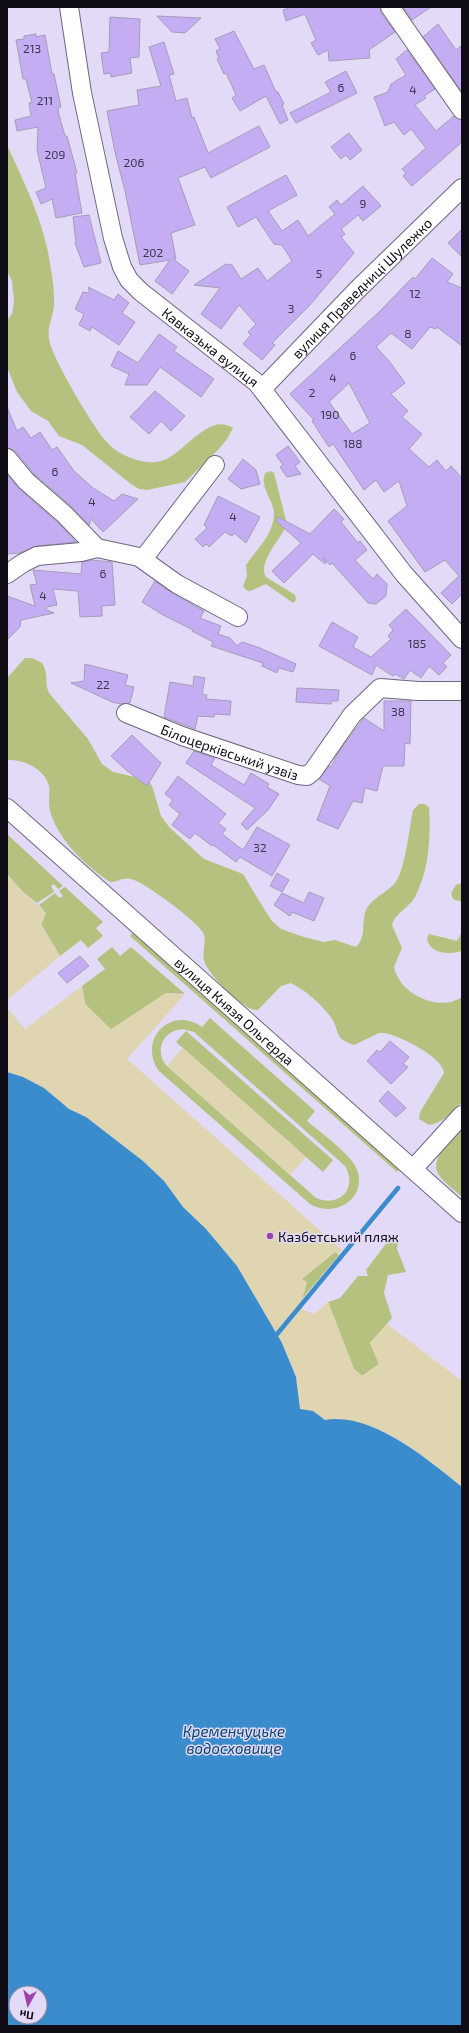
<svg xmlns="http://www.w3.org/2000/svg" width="469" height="2033" font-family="'Exo 2',sans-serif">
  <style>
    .green { fill: #b5c27f; fill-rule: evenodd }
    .sand { fill: #dfd5b1 }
    .water { fill: #3b8ccd; fill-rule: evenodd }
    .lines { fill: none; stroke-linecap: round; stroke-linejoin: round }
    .stream { stroke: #3b8ccd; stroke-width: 4.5 }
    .building { fill: #c4adf3; stroke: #a59db8; fill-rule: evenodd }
    .minor-casing { stroke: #6e667f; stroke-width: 20 }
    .minor { stroke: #fff; stroke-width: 18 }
    .poi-dot { fill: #9e41aa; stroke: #e2daf6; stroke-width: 1.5 }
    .labels { text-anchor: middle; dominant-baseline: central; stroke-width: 3; stroke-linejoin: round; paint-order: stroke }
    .number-label { font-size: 12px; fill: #3c344d }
    .street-label { font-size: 14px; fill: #0f0c16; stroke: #e2daf6 }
    .poi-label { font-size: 14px; fill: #0f0c16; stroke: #e2daf6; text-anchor: start }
    .water-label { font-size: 15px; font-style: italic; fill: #074570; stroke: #e2daf6 }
  </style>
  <rect width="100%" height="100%" fill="#e2daf6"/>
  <g class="green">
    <path d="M7,145C23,180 40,214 48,252C51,269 55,289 54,306C53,317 47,327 49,339C51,356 93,427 106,441C110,446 115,450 120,453C132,459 147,465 161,461C183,456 208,411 233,428L227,439L219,449L185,482L147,490L139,489L131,484L82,445L59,436L48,421L31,411L17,392L7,367V321L12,314L14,301L12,281L7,271Z"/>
    <path d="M271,471L274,473L287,524C282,538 257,562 266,577L295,595L296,600L293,603L266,584L250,591L246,590L243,586L247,576L246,565C257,549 273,535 274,515C275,501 259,488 265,473Z"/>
    <path d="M25,658H32L42,663C49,673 44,683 49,693L88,739L102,764L113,772L148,780L152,786L161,816L170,828L204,859L243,874L264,909L272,921L281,929L304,937L324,942L335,940L356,947C367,937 361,922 366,910C373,896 390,892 397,880C406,864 409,829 413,810L419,804H424L429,807C431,837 429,870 415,897C409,908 395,913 392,925L402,948L394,967C399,994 439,1013 462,997V1102C452,1112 443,1123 429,1125L419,1119L420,1112L444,1073C443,1057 400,1036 385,1033H379L354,1045C332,1038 341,1030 330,1016C320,1003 305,990 291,983L281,986L258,1010C244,1012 210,976 205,963C200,952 209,941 202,931C195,920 143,881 131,879C124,877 118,882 110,882C91,869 72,853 60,833C54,823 49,813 49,801C49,796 50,791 49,786C44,768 23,759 7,760V678Z"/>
    <polygon points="7,834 63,886 58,889 54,884 51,886 54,892 37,903 22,891 7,874"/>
    <polygon points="462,883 462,902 453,899 451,893 456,885"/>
    <polygon points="65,887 103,922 96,928 103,936 88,948 81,940 60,956 41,924 46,913 39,905 55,893 59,898 63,896 59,891"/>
    <polygon points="135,930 402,1166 397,1172 130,936"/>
    <path d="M462,932V951C449,955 429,954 427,938L429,934L457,941Z"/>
    <polygon points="112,947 120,956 131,947 185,994 166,993 111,1030 85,1004 82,986 105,969 97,959"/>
    <path d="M210,1018L315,1111L307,1121C320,1132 346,1151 354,1164C372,1194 338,1220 310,1204L159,1071C137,1040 171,1005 202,1027ZM182,1029L194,1032L345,1166C358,1188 340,1208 316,1198L165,1064C155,1049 163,1031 182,1029Z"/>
    <polygon points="186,1031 333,1160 323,1172 176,1042"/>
    <path d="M462,1128V1197C455,1190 445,1184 439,1175C428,1159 452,1139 462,1128Z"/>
    <polygon points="392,1236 398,1242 397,1249 406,1272 388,1275 384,1293 392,1318 370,1343 379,1364 362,1376 354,1369 328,1302 340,1298 358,1276 368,1276 366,1270"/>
    <polygon points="335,1252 339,1255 302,1299 307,1282 301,1279"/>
  </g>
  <g class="sand">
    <polygon points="7,874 22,891 46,913 41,925 60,956 7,1000"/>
    <path d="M82,986L85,1004L111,1029L166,993L184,995L127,1059L342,1250L339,1255L335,1252L302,1279L307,1282L302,1299L303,1310L314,1314L328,1302L354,1369L362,1376L379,1364L370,1343L387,1324L462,1381V1487C438,1468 412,1446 384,1432C369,1425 353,1422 337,1418L260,1480L299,1410L296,1377L282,1343L237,1266L206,1229L183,1207L164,1181L143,1161L86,1117L69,1109L44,1088L23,1077L7,1072V1008L25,1029Z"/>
    <polygon points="183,1048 306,1157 290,1175 167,1066"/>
  </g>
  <path class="water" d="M7,1072L23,1077L44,1088L69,1109L86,1117L143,1161L164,1181L183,1207L206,1229L237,1266L282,1343L296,1377L300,1409L313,1411L325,1420C372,1412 427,1459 462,1487V2026H7ZM16,1993H40V2017H16Z"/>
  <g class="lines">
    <polyline class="stream" points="273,1339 398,1188"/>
  </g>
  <g class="building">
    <polygon points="292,7 380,7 381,13 395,32 369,50 370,58 329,61 328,50 318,55 311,43 316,40 305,14 286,21 283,10"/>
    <polygon points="403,7 431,7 412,20"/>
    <polygon points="157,16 201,18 185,33 172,32"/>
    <polygon points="110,17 140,19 139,57 130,58 132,73 111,77 110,73 104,74 101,53 109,52"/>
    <polygon points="438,24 456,50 462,45 462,92 423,37"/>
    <polygon points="234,31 254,69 264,65 276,92 278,92 284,104 282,105 288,120 280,124 266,96 240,111 232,98 236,95 226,73 224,74 217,59 219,58 216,51 220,49 215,39"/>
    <polygon points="36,34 36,37 45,35 52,74 54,74 61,107 58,108 59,115 65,136 67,136 77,173 75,173 82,213 56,218 52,199 41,204 36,192 46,188 37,150 38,127 17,131 15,120 31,116 29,103 32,103 26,79 23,79 16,40 24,39 24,36"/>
    <polygon points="164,42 174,74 169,75 176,101 187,98 192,118 194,117 208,153 259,126 270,147 211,178 205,167 178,178 195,225 171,233 176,259 173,259 189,271 172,294 155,281 170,260 140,265 125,191 115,152 107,111 139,105 137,90 161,86 149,47"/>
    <polygon points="407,50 435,89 424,96 426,98 415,105 436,131 454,116 462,120 462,142 412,186 403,176 406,173 402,169 426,148 411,129 404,135 394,122 385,126 374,97 388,92 391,84 406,75 396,59"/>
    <polygon points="346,71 357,93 296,123 290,113 331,92 325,82"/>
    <polygon points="349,133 362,150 350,160 346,155 341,159 331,147"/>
    <polygon points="286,175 297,195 268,211 282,231 298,220 308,236 335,214 329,207 337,200 341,205 363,186 381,206 363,221 358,215 341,229 345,234 341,237 354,253 309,306 272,343 275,345 262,360 243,344 251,335 248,332 256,324 239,305 221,329 201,314 220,288 194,285 226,264 232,265 241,279 258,268 267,281 292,261 282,245 274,244 256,217 238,227 227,207"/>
    <polygon points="89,215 101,263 84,267 75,243 76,243 73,217"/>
    <polygon points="462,229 462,257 448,243"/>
    <path d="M432,258L453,274L447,282L462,288V346L437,327L436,329L430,327L412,349L391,333L376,347L390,362L405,383L391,394L408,411L402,417L422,434L409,449L429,467L437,460L446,471L451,466L462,478V594L452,604L441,593L459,576L445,560L425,572L388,521L407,506L399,481L384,492L376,480L364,490L333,444L329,447L312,421L314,420L290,394L379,312L413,277L415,279ZM349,383L370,423L352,434L329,402Z"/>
    <polygon points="88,287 114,300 118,294 129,303 122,313 135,322 119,345 92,327 90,331 79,325 84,314 75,309 83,292 90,293"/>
    <polygon points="159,334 177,347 174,351 214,379 201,397 160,367 147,385 125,385 129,374 111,366 118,351 138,363"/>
    <polygon points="155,391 185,416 171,431 161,421 149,434 130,417"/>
    <polygon points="7,407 17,431 23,427 31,438 40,432 52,450 57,447 74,471 93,488 114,501 122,494 138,499 103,532 91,519 89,525 71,506 34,474 15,451 7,448"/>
    <polygon points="288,446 300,462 295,466 301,474 287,477 280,467 283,465 276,455"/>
    <polygon points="243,459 256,470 260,484 241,489 228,479"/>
    <polygon points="7,474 19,489 57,522 76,542 36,546 19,553 7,554"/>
    <polygon points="218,496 260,517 246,543 234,533 232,536 225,532 209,547 206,544 203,547 195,539 207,528 204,525"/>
    <polygon points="334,509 344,519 341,522 358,543 360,541 367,550 355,560 373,579 377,574 387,584 386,596 376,604 368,603 332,563 330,565 323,557 326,562 325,564 313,554 284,583 272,571 301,543 276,521 278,517 310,534"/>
    <polygon points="91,560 112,562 115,605 102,606 102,616 80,617 78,591 53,589 57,605 46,607 47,610 54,613 21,620 20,627 7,640 7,596 35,606 30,585 37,584 33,570 81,574 82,562"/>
    <polygon points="155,581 172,593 204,611 200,618 221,626 218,634 230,638 237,646 242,642 260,648 296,664 293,672 279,668 277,673 262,666 263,663 211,646 213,642 192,631 193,630 163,615 142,602"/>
    <polygon points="406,609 451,655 443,663 447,667 439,675 429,666 421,678 410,670 404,679 395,674 393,676 376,665 372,675 319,646 332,622 358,637 353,647 371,657 391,639 388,636 393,630 389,625"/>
    <polygon points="85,664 128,675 125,685 134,687 130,703 121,704 112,702 71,683 84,681"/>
    <polygon points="194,676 205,678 202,694 207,695 206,699 231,701 230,715 215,714 214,717 198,716 195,729 164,717 170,682 193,686"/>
    <polygon points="297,688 339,690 338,701 332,701 331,704 296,702"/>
    <polygon points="384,701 411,701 410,744 405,743 404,766 383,766 377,791 365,788 362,803 353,801 338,829 317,820 330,786 319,779 329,766 331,767 338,753 364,718 384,731"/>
    <polygon points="132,735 161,763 147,786 126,770 111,756"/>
    <polygon points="194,751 215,758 211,765 244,785 251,773 269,784 267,787 279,794 268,810 247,830 241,824 255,808 186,763"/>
    <polygon points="178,776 226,814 218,823 226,829 222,834 243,850 257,827 290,845 272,876 240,857 236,862 216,847 213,845 212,846 195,833 190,839 172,825 180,814 169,805 173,800 165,794"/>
    <polygon points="277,873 289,880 282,892 270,886"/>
    <polygon points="309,892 324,898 314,921 292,912 290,916 274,905 282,893 304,903"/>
    <polygon points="80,956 89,966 67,983 58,973"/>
    <polygon points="390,1041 409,1057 403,1064 408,1067 391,1084 367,1061 377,1050 380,1052"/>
    <polygon points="388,1091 406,1108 396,1117 379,1101"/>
  </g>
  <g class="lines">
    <g class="minor-casing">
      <g id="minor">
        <path id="s1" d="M69,7L82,93L113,238L122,267L129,280L141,292L257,383L404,574L462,639"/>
        <polyline points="390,7 462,110"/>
        <path id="s2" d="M262,389L358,289L462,188"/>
        <polyline points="7,458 26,481 64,514 97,548"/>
        <polyline points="143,559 215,465"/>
        <polyline points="7,574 23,563 37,556 81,552 97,548 139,557 177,584 238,617"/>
        <path id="s3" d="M126,713L182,736L298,775L307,776L313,771L352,715L380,688L418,691H462"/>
        <path id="s4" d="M7,808L462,1213"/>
        <polyline points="413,1169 462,1115"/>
      </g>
    </g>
    <use href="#minor" class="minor"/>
  </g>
  <circle class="poi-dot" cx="270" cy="1236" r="4"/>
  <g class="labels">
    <g class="number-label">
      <text x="32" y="48">213</text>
      <text x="341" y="87">6</text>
      <text x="413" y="89">4</text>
      <text x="45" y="100">211</text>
      <text x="55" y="154">209</text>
      <text x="134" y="162">206</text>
      <text x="363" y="203">9</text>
      <text x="153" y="252">202</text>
      <text x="319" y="273">5</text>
      <text x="415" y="293">12</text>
      <text x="291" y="308">3</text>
      <text x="408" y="333">8</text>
      <text x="353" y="355">6</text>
      <text x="333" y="377">4</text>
      <text x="312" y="392">2</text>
      <text x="330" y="414">190</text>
      <text x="353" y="443">188</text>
      <text x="55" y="471">6</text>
      <text x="92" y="501">4</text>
      <text x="233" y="516">4</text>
      <text x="103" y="573">6</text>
      <text x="43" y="595">4</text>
      <text x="417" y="643">185</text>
      <text x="103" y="684">22</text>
      <text x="398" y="711">38</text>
      <text x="260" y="847">32</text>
    </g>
    <g class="street-label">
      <text stroke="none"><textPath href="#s2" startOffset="142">вулиця Праведниці Шулежко</textPath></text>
      <text stroke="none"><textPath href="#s1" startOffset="386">Кавказька вулиця</textPath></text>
      <text stroke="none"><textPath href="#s3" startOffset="111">Білоцерківський узвіз</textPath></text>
      <text stroke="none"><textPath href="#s4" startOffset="305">вулиця Князя Ольгерда</textPath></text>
    </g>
    <g class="poi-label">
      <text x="278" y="1236">Казбетський пляж</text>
    </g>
    <g class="water-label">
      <text x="234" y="1731">Кременчуцьке<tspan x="234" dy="17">водосховище</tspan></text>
    </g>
  </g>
  <rect width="469" height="2033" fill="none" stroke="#0f0c16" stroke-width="16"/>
  <g transform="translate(28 2005) rotate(188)"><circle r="19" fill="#e2daf6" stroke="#8e889c"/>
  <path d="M0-3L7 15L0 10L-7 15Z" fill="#9e41aa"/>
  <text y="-6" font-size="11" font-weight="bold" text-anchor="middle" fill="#0f0c16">Пн</text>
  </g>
</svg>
